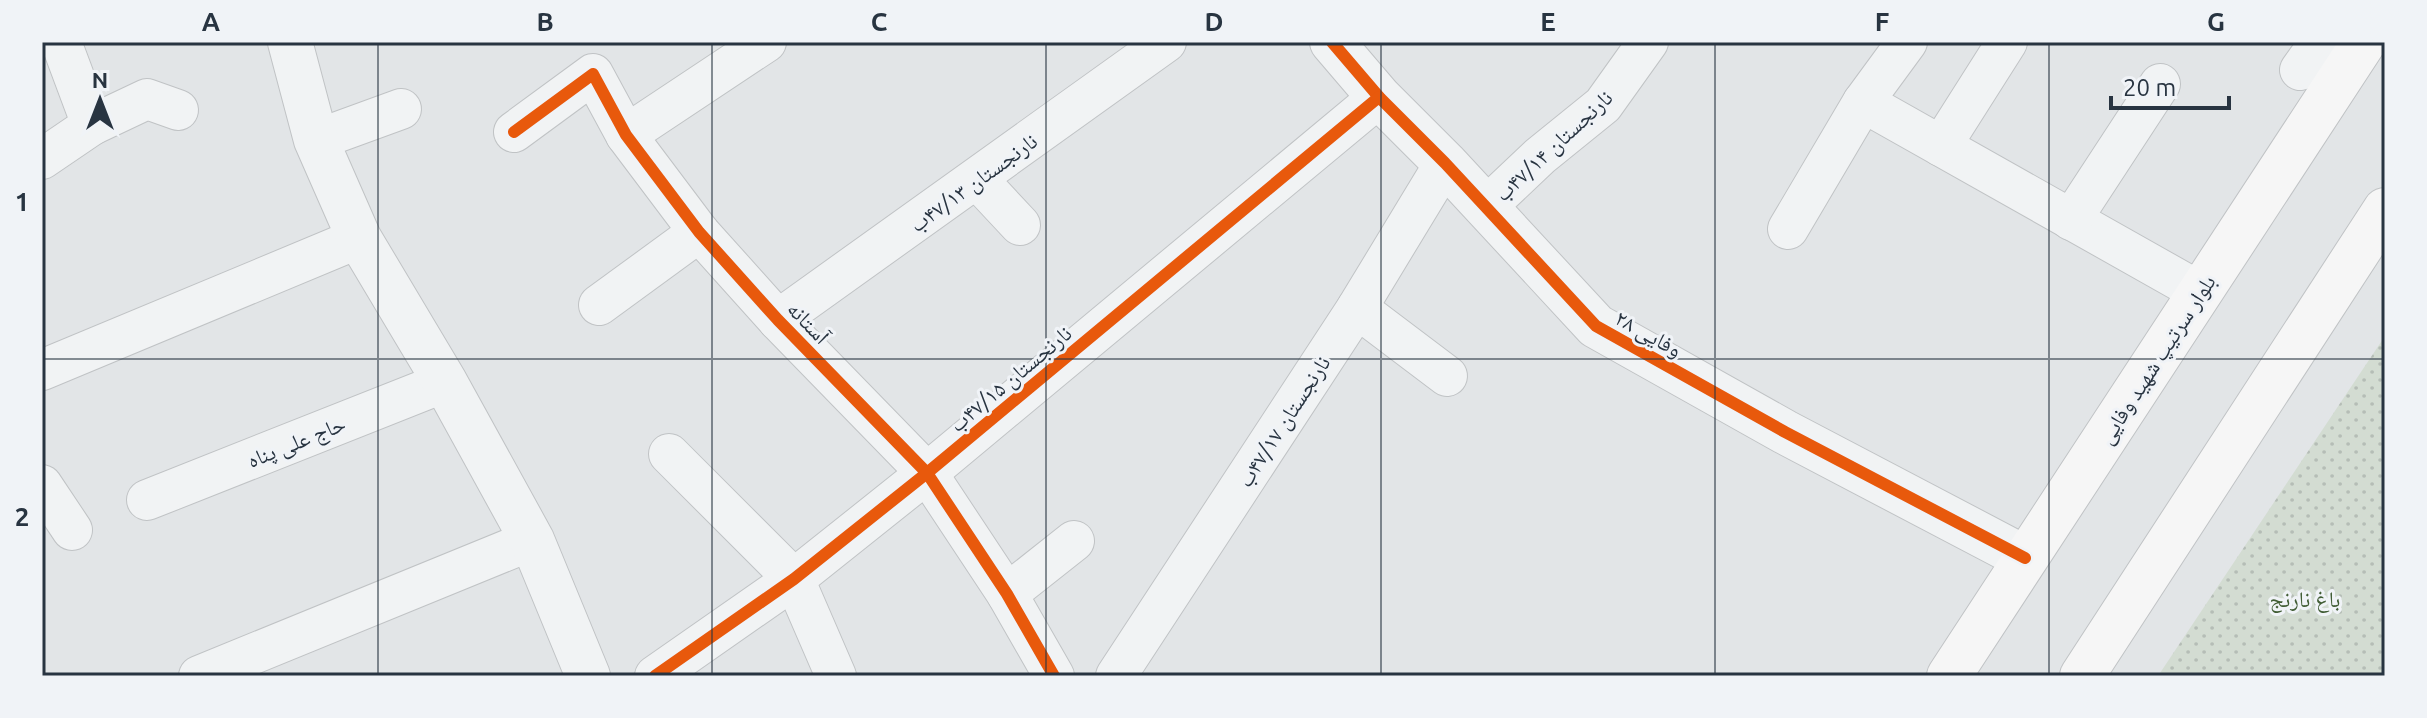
<svg xmlns="http://www.w3.org/2000/svg" width="2427" height="718" font-family="Ubuntu,'Noto Naskh Arabic',sans-serif">
  <style>
    .park { fill: url(#park-dots) }
    .lines { fill: none; stroke-linecap: round; stroke-linejoin: round }
    .minor-casing { stroke: #c0c3c5; stroke-width: 42 }
    .tertiary-casing { stroke: #c0c3c5; stroke-width: 46 }
    .secondary-casing { stroke: #c0c3c5; stroke-width: 46 }
    .minor { stroke: #f1f3f4; stroke-width: 40 }
    .tertiary { stroke: #f1f3f4; stroke-width: 44 }
    .secondary { stroke: #f6f6f6; stroke-width: 44 }
    .cycleway-casing { stroke: #f0f3f7; stroke-width: 17 }
    .cycleway { stroke: #e8590c; stroke-width: 12 }
    .grid { fill: none; stroke: #283441; stroke-width: 2; stroke-opacity: 0.55 }
    .labels { text-anchor: middle; dominant-baseline: central; stroke-width: 6; stroke-linejoin: round; paint-order: stroke }
    .street-label { font-size: 22px; fill: #283441; stroke: #f0f3f7 }
    .park-label { font-size: 22px; fill: #415d35; stroke: #f0f3f7 }
    .neatline { fill: none; stroke: #283441; stroke-width: 3 }
    .grid-label { font-size: 26px; text-anchor: middle; font-weight: bold; fill: #283441 }
  </style>
  <defs>
    <pattern id="park-dots" width="8" height="8" patternUnits="userSpaceOnUse" patternTransform="scale(2)"><rect width="8" height="8" fill="#d3dcd2"/><path d="M2 2h.1M6 6h.1" fill="none" stroke="#b5bdb6" stroke-width="1.8" stroke-linecap="round"/></pattern>
  </defs>
  <rect width="100%" height="100%" fill="#e2e5e7"/>
  <polygon class="park" points="2385,336 2385,676 2158,676"/>
  <g class="lines">
    <g class="minor-casing">
      <g id="minor">
        <polyline points="61,42 92,125"/>
        <polyline points="2300,70 2320,42"/>
        <polyline points="1863,102 2200,292"/>
        <polyline points="514,132 593,74 626,135 699,232 778,320 927,473 1007,594 1054,676"/>
        <polyline points="626,135 766,42"/>
        <polyline points="316,140 401,109"/>
        <polyline points="1941,146 2007,42"/>
        <polyline points="42,159 92,125 147,99 178,110"/>
        <polyline points="977,179 1020,225"/>
        <polyline points="1485,208 1540,156 1603,105 1648,42"/>
        <polyline points="2071,220 2160,84"/>
        <polyline points="1788,229 1863,102 1907,42"/>
        <polyline points="599,305 699,232"/>
        <polyline points="1357,308 1447,376"/>
        <polyline points="778,320 1166,42"/>
        <polyline points="42,370 359,238"/>
        <polyline points="669,454 794,579 836,676"/>
        <polyline points="42,485 72,530"/>
        <polyline points="147,500 445,382"/>
        <polyline points="1007,594 1074,541"/>
        <polyline points="199,676 532,540"/>
        <polyline points="655,676 794,579 927,473 1379,97"/>
        <polyline points="1116,676 1357,308 1445,163"/>
      </g>
    </g>
    <g class="tertiary-casing">
      <g id="tertiary">
        <polyline points="290,42 316,140 359,238 445,382 532,540 588,676"/>
        <polyline points="1332,42 1379,97 1445,163 1596,326 1785,432 2025,558"/>
      </g>
    </g>
    <g class="secondary-casing">
      <g id="secondary">
        <polyline points="1949,676 2364,42"/>
        <polyline points="2082,676 2385,210"/>
      </g>
    </g>
    <use href="#minor" class="minor"/>
    <use href="#tertiary" class="tertiary"/>
    <use href="#secondary" class="secondary"/>
    <g class="cycleway-casing">
      <g id="cycleway">
        <polyline points="1332,42 1379,97 1445,163 1596,326 1785,432 2025,558"/>
        <polyline points="514,132 593,74 626,135 699,232 778,320 927,473 1007,594 1054,676"/>
        <polyline points="655,676 794,579 927,473 1379,97"/>
      </g>
    </g>
    <use href="#cycleway" class="cycleway"/>
  </g>
  <path class="grid" d="M378,42V676M712,42V676M1046,42V676M1381,42V676M1715,42V676M2049,42V676M42,359H2385"/>
  <g class="labels">
    <g class="street-label">
      <text transform="translate(1553 145) rotate(-43)">نارنجستان ۴۷/۱۴ب</text>
      <text transform="translate(973 182) rotate(-36)">نارنجستان ۴۷/۱۳ب</text>
      <text transform="translate(809 322) rotate(46)">آستانه</text>
      <text transform="translate(1649 333) rotate(29)">وفایی ۲۸</text>
      <text transform="translate(2156 359) rotate(-57)">بلوار سرتیپ شهید وفایی</text>
      <text transform="translate(1010 378) rotate(-40)">نارنجستان ۴۷/۱۵ب</text>
      <text transform="translate(1283 421) rotate(-57)">نارنجستان ۴۷/۱۷ب</text>
      <text transform="translate(296 441) rotate(-22)">حاج علی پناه</text>
    </g>
    <g class="park-label">
      <text x="2305" y="598">باغ نارنج</text>
    </g>
  </g>
  <rect width="2427" height="718" fill="none" stroke="#f0f3f7" stroke-width="88"/>
  <g transform="translate(100 100)" stroke="#f0f3f7" stroke-width="6" paint-order="stroke">
  <path d="M0-6L14 30L0 20L-14 30Z" fill="#283441"/>
  <text y="-12" font-size="22" font-weight="bold" text-anchor="middle" fill="#283441">N</text>
  </g>
  <path d="M2111 96v12h118v-12" fill="none" stroke="#283441" stroke-width="4"/>
  <text x="2123" y="96" font-size="24" fill="#283441" stroke="#f0f3f7" stroke-width="6" paint-order="stroke">20 m</text>
  <rect x="44" y="44" width="2339" height="630" class="neatline"/>
  <g class="grid-label">
    <text x="211" y="31">A</text>
    <text x="545" y="31">B</text>
    <text x="879" y="31">C</text>
    <text x="1214" y="31">D</text>
    <text x="1548" y="31">E</text>
    <text x="1882" y="31">F</text>
    <text x="2216" y="31">G</text>
    <text x="22" y="211">1</text>
    <text x="22" y="526">2</text>
  </g>
</svg>
